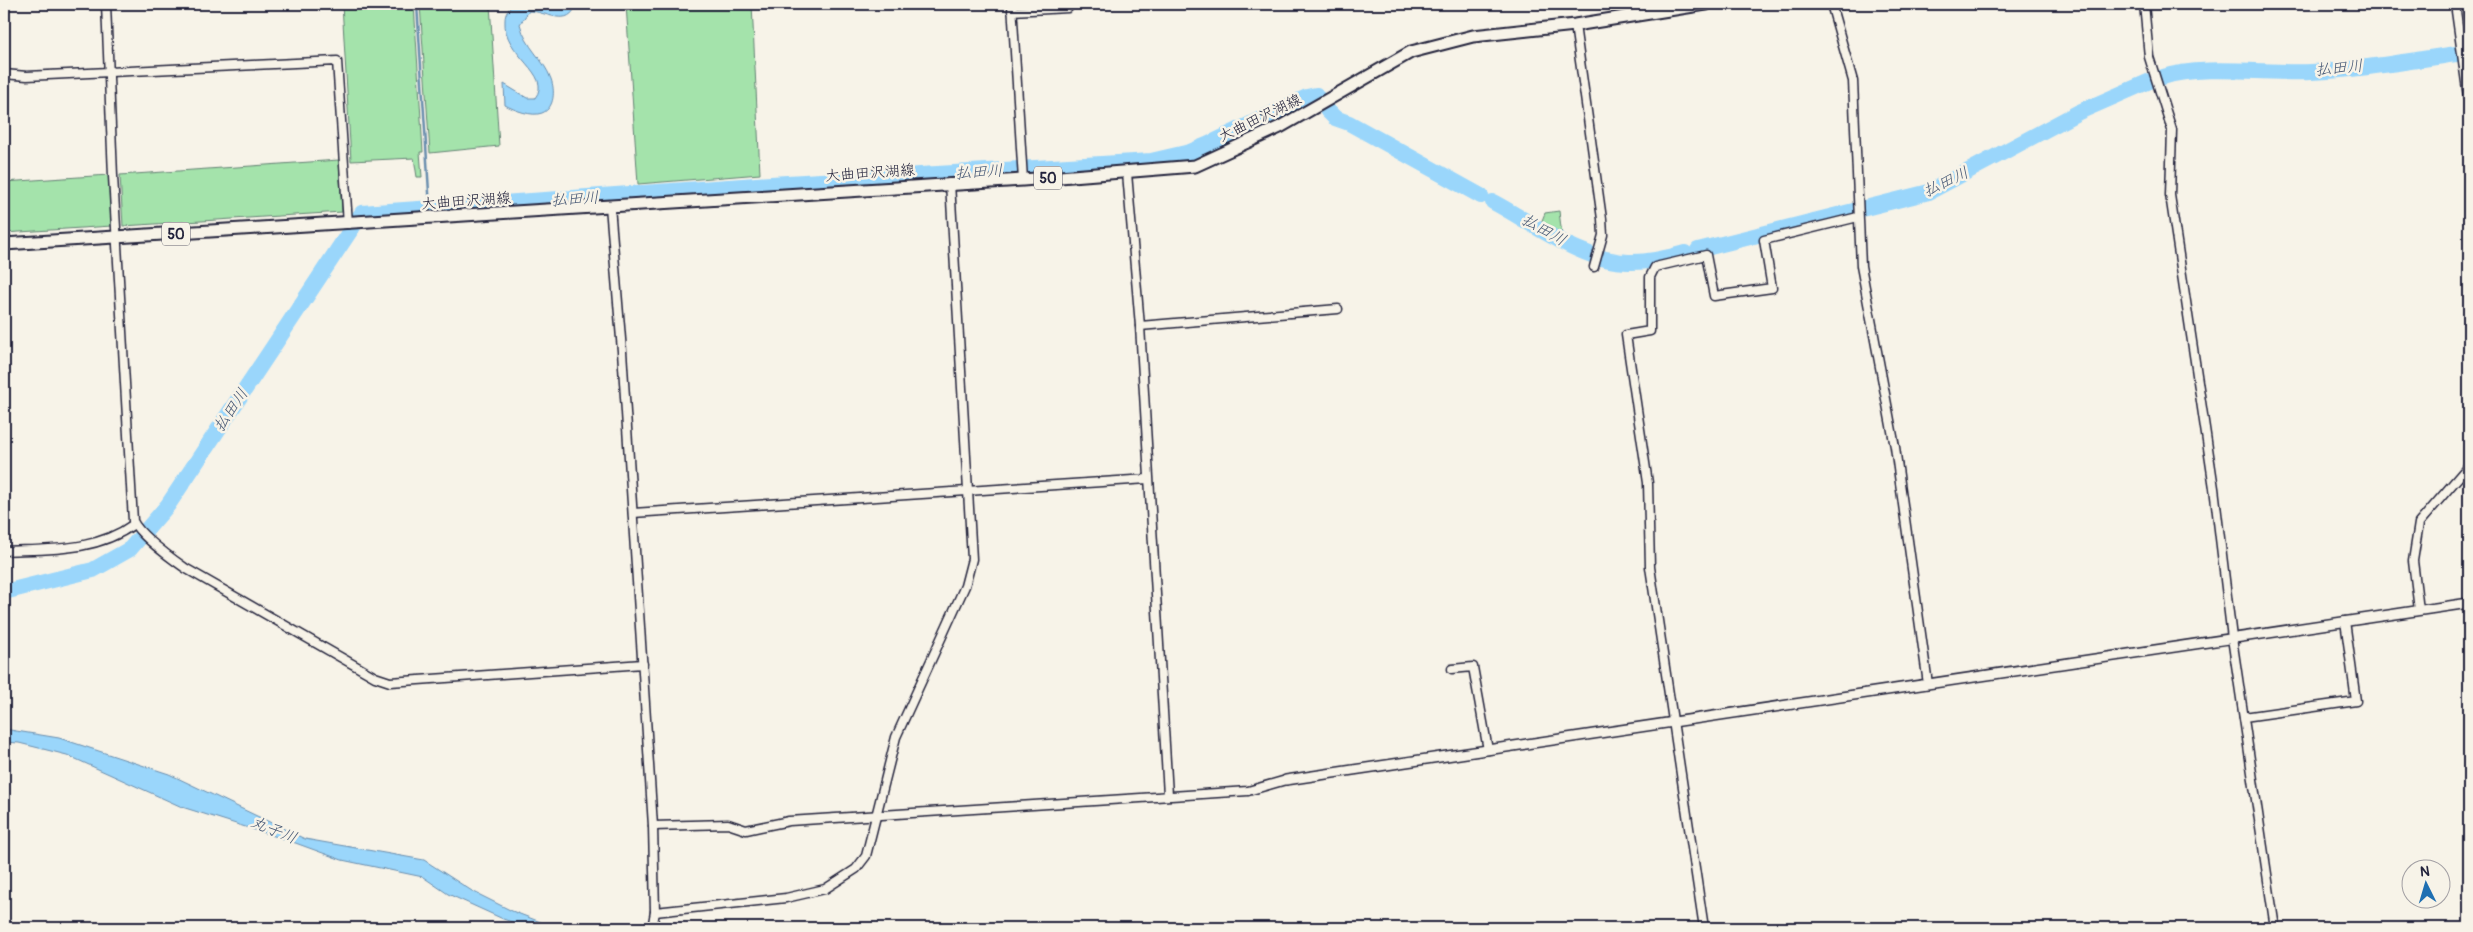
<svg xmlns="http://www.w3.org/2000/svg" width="2473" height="932" font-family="Pangolin,'Klee One',sans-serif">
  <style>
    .green { fill: #a4e3ab; stroke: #638273 }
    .water { fill: #9ad6fb; stroke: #6a8eae }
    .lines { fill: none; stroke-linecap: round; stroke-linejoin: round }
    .stream { stroke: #6a8eae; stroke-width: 2.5 }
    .river { stroke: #9ad6fb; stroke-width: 16 }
    .minor-casing { stroke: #22223b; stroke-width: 11 }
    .tertiary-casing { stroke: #22223b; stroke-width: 12 }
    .primary-casing { stroke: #22223b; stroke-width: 15 }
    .minor { stroke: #f7f3e8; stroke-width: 8 }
    .tertiary { stroke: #f7f3e8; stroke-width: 9 }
    .primary { stroke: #f7f3e8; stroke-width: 11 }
    .labels { text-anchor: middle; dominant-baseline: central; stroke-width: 5; stroke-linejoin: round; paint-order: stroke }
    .shield { fill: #f7f3e8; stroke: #62616f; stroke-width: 1 }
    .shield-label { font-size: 14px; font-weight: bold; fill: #22223b }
    .street-label { font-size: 15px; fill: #22223b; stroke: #f7f3e8 }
    .water-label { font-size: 16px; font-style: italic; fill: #465875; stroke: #f7f3e8 }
  </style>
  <rect width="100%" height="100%" fill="#f7f3e8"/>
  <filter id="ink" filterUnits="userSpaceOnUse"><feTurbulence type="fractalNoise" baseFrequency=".02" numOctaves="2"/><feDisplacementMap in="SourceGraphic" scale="10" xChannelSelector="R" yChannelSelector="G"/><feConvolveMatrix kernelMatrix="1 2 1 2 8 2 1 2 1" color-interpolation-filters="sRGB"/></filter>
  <g filter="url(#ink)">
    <g class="green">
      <polygon points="342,4 414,4 423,152 420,152 422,177 417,177 414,158 351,161"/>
      <polygon points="420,4 490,4 499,146 430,153"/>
      <polygon points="626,4 752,4 760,174 638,184"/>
      <polygon points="339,160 342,212 123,226 120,175"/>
      <polygon points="109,175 112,226 4,233 4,182"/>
      <polygon points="1559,211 1562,236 1541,223 1545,213"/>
    </g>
    <g class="water">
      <path d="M576,4C570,29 545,11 529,11L520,24C526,48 544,59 551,79C555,90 555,108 542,113C532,117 514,110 505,105L504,84L527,98H535C554,74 502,55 505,20C505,13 509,8 514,4Z"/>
      <polygon points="4,729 59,738 169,774 305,839 424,860 472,891 512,911 556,928 530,928 503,919 448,894 423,877 342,860 290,841 182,807 67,755 19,743 4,742"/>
    </g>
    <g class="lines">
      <polyline class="stream" points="417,4 430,208"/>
      <g class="river">
        <path d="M2163,77C2202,64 2268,74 2311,72C2360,70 2408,61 2456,54"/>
        <polyline points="1327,110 1335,118 1349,123 1481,196"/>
        <path d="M1493,202C1533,223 1585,264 1632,262C1649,262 1668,258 1685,253"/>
        <polyline points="1698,250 1929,192 2079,112 2150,81"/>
        <polyline points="4,592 93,570 130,549 168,505 362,213 771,184 1151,161 1190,152 1207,145 1307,97 1316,95 1317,97"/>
      </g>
      <g class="minor-casing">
        <g id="minor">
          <path d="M106,4L113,176L133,521C140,536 171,558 185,568L375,677L390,682L643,664"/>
          <polyline points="1012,4 1023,180"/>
          <polyline points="1831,4 1853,81 1861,266 1895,447 1928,684"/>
          <polyline points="2144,4 2149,57 2172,130 2170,195 2214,488 2232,638 2275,928"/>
          <polyline points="2455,4 2469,104"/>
          <polyline points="1012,11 1068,8"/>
          <polyline points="1575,25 1602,219 1603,235 1594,267"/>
          <polyline points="4,74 27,76 337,61 348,224"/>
          <polyline points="1127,173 1140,326 1168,795"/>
          <polyline points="610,206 622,351 653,826 655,912 652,928"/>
          <polyline points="1140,326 1338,309"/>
          <polyline points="633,513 1148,479"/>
          <path d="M4,551C49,549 96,552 134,524"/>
          <polyline points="2419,610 2413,561 2419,523 2469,465"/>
          <polyline points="1452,669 1473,667 1488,750"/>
          <polyline points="2244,717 2356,701 2345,621"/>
          <polyline points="653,826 728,824 746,830 789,821 1248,791 1286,780"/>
          <polyline points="655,912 786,898 825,889 856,869 866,856 896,737 965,586 972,559 950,183"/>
          <polyline points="1704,928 1650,567 1648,483 1626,335 1650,331 1650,277 1655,267 1706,255 1714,296 1772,288 1764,240 1858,217"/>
        </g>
      </g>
      <g class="tertiary-casing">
        <polyline id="tertiary" points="1286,780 2469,603"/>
      </g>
      <g class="primary-casing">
        <polyline id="primary" points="4,244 1023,180 1195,166 1280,127 1411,52 1473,36 1575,25 1706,4"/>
      </g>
      <use href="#minor" class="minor"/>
      <use href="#tertiary" class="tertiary"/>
      <use href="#primary" class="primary"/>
    </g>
  </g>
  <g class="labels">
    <g class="shield">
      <rect x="1034" y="166.5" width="28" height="23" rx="4"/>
      <rect x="162" y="222.5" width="28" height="23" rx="4"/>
    </g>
    <g class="shield-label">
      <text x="1048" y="178">50</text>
      <text x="176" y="234">50</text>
    </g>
    <g class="street-label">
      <text transform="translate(1260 118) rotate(-26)">大曲田沢湖線</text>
      <text transform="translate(870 173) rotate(-4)">大曲田沢湖線</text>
      <text transform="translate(466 201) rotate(-4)">大曲田沢湖線</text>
    </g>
    <g class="water-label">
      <text transform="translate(2339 68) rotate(-6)">払田川</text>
      <text transform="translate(979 172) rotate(-4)">払田川</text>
      <text transform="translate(1946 182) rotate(-26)">払田川</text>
      <text transform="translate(575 199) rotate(-4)">払田川</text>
      <text transform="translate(1544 230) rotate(29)">払田川</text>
      <text transform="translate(231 410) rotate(-56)">払田川</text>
      <text transform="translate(274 830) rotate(22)">丸子川</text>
    </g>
  </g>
  <rect width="2473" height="932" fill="none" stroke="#f7f3e8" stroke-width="20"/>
  <rect x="10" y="10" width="2453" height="912" fill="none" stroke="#22223b" stroke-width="2" filter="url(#ink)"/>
  <g transform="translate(2426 884) rotate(355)"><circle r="24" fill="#f7f3e8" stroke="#a29fa3"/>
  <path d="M0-4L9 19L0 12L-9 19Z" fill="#1f6fb2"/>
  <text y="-8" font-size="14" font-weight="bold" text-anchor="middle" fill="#22223b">N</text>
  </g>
</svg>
